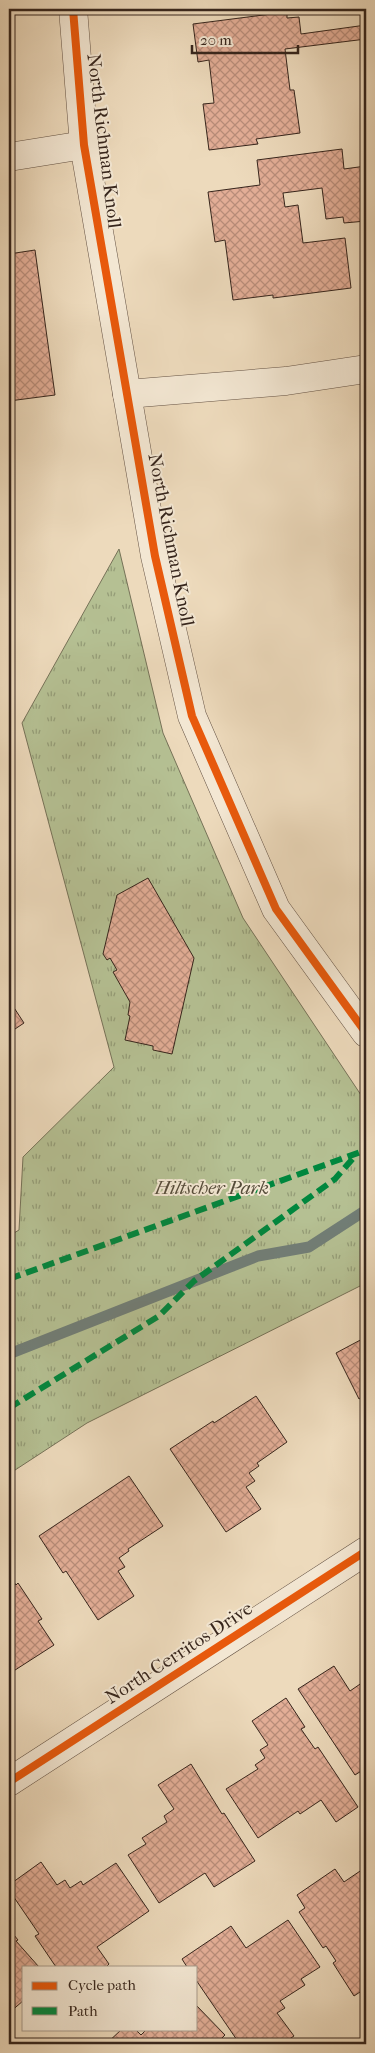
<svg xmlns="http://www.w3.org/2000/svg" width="375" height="2053" font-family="'IM FELL French Canon',serif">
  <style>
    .park { fill: url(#park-tufts); stroke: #767258 }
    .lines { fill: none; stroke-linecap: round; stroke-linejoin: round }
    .stream { stroke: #717e77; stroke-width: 11 }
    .building { fill: url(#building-cross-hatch); stroke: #36251c }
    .minor-casing { stroke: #645244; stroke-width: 29 }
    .tertiary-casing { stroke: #645244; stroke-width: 29 }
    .minor { stroke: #f3e7d3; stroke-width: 28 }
    .tertiary { stroke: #f3e7d3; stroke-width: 28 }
    .quiet { stroke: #00873e; stroke-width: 6; stroke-dasharray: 12 6; stroke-linecap: butt }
    .cycleway-casing { stroke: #f3e7d3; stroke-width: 11 }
    .cycleway { stroke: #e8590c; stroke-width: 8 }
    .labels { text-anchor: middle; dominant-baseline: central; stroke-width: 4; stroke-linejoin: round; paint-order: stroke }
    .street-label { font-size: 19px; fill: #36251c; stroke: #f3e7d3 }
    .park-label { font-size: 19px; font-style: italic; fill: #564c3a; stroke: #f3e7d3 }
  </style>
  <defs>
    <pattern id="park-tufts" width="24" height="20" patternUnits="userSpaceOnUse" patternTransform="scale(1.25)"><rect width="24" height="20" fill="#b5c093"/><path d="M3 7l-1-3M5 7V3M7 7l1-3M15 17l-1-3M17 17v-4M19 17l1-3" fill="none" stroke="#949c77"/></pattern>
    <pattern id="building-cross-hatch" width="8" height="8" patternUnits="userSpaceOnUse" patternTransform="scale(1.25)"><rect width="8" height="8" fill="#e3ae97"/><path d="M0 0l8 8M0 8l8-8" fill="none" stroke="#b98d7a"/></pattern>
  </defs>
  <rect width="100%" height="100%" fill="#eddabc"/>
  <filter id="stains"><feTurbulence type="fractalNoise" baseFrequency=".004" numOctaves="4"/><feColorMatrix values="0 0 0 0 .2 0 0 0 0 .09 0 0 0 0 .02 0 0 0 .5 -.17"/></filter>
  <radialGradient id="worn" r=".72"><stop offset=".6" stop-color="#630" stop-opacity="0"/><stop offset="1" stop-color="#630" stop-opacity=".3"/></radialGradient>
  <polygon class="park" points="119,549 163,733 243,918 361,1095 366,1094 366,1283 87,1423 9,1474 9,1236 19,1230 23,1157 114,1067 22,723"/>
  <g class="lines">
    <polyline class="stream" points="9,1354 258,1256 309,1247 366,1210"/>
  </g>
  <g class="building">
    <polygon points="287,12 287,18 299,17 301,34 366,25 366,39 285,49 290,90 294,90 300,133 256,139 258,144 209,150 203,104 214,103 209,60 198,62 193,24"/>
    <polygon points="342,149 344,169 366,166 366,221 344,223 343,217 326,219 322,188 283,193 285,207 298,205 303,243 345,238 351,288 273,298 273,295 233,300 225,240 215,242 208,192 260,185 257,160"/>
    <polygon points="35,250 55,395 9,401 9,254"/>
    <polygon points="148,878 194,958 172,1054 153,1050 153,1046 125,1040 130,1016 128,1015 130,1002 113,972 117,970 110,958 107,960 103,954 117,895"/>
    <polygon points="9,1000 24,1023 9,1033"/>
    <polygon points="366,1337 366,1395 359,1399 336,1353"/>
    <polygon points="256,1396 287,1442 257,1463 259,1466 249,1473 255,1481 246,1487 261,1509 226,1532 170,1449 213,1421 214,1423"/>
    <polygon points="129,1476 163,1526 128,1549 129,1551 119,1558 125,1567 118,1571 134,1596 98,1620 66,1571 63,1573 39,1536"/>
    <polygon points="9,1575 16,1585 18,1583 42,1619 38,1621 54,1645 12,1672 9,1667"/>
    <polygon points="334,1666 350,1691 366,1680 366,1768 355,1775 298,1689"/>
    <polygon points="286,1698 305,1727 301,1729 315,1749 318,1747 358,1807 336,1822 321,1800 300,1814 298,1811 258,1838 226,1789 258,1769 255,1765 265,1758 260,1750 268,1745 252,1721"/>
    <polygon points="191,1764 222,1814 224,1813 255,1861 214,1887 205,1873 159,1903 128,1855 146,1844 142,1838 167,1822 164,1816 174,1809 158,1785"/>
    <polygon points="41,1862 57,1885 65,1880 70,1888 81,1881 83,1885 116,1863 149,1911 97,1947 109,1964 106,1967 56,1967 35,1936 39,1934 9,1890 9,1885"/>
    <polygon points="366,1867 366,1988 354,1996 333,1963 336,1961 326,1946 323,1948 299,1912 305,1908 297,1895 335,1869 344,1882"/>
    <polygon points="288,1920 320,1967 301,1979 305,1985 280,2001 285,2008 277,2013 294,2036 282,2044 251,2044 247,2038 239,2043 196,1980 196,1967 187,1967 182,1959 231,1926 246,1948"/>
    <polygon points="14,1935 18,1940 16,1941 39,1967 24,1967 24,2000 9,2013 9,1939"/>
    <polygon points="196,2005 225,2035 216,2044 106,2044 122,2029 135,2029 141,2035 147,2029 196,2029"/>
  </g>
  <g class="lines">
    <g class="minor-casing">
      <g id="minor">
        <polyline points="9,157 84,145"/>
        <polyline points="127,394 286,381 366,369"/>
        <polyline points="9,1782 366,1551"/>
      </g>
    </g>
    <g class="tertiary-casing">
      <polyline id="tertiary" points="73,9 84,145 155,556 192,716 276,909 366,1033"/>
    </g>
    <use href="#minor" class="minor"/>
    <use href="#tertiary" class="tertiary"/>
    <g class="quiet">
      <polyline points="9,1279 366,1150"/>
      <polyline points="9,1408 159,1316 194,1281 335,1179 356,1155"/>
    </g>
    <g class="cycleway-casing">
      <g id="cycleway">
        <polyline points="73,9 84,145 155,556 192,716 276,909 366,1033"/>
        <polyline points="9,1782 366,1551"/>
      </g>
    </g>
    <use href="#cycleway" class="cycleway"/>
  </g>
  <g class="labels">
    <g class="street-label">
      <text transform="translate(104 141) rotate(83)">North Richman Knoll</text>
      <text transform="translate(171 540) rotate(79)">North Richman Knoll</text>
      <text transform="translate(179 1653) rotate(-33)">North Cerritos Drive</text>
    </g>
    <g class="park-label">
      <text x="212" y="1188">Hiltscher Park</text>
    </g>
  </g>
  <rect width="375" height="2053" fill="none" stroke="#eddabc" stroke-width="30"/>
  <rect x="10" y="10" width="355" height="2033" fill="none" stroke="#36251c" stroke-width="2.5"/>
  <rect x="15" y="15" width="345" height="2023" fill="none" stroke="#36251c"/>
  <rect x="22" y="1966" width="175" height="65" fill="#f3e7d3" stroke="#a7998a"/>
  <rect x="32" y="1982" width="25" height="8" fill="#e8590c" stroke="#a7998a"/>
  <text x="68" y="1990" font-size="15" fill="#36251c">Cycle path</text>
  <rect x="32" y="2007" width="25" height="8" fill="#00873e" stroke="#a7998a"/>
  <text x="68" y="2016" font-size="15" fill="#36251c">Path</text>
  <path d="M192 45v8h106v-8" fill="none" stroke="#36251c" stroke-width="2.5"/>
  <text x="200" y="45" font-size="15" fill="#36251c" stroke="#f3e7d3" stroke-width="4" paint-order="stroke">20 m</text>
  <rect width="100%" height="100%" filter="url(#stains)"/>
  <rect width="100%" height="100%" fill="url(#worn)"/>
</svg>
